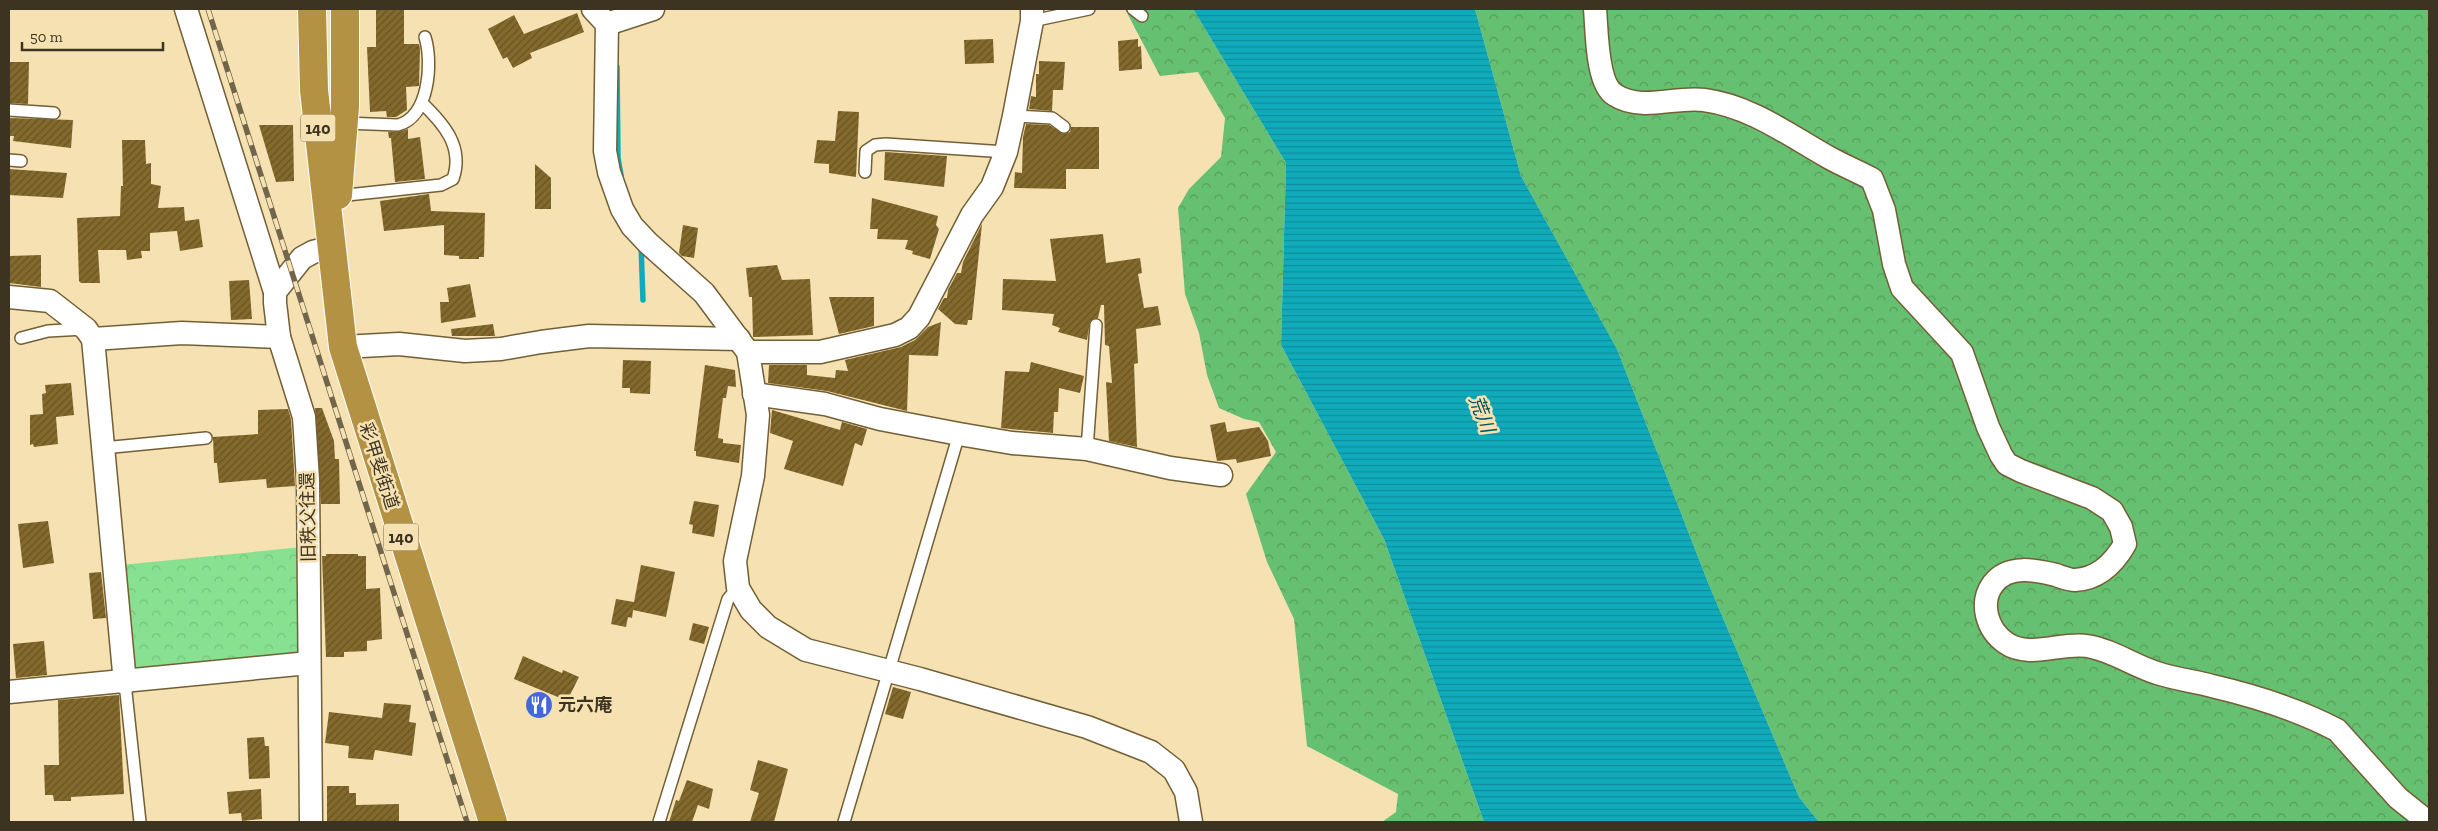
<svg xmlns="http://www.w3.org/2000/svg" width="2438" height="831" font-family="'Zilla Slab','Noto Sans JP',serif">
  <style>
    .forest { fill: url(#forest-crowns) }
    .park { fill: url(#park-crowns) }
    .water { fill: url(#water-rules) }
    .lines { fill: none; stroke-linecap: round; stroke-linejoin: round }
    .stream { stroke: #0fabbb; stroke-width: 5.5 }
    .building { fill: url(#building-hatch) }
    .lane-casing { stroke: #725f35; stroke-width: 14 }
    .street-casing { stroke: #725f35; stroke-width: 25 }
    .highway-casing { stroke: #fff; stroke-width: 30 }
    .lane { stroke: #fff; stroke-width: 11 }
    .street { stroke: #fff; stroke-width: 22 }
    .highway { stroke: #b39243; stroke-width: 28 }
    .rail-casing { stroke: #71664b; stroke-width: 5.5 }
    .rail { stroke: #f6e1b2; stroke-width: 4; stroke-dasharray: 11; stroke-linecap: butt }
    .labels { text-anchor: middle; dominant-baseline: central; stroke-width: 5; stroke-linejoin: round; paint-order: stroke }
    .shield { fill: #f6e1b2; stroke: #74684c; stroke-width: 1 }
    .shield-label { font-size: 16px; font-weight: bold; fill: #3c3421 }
    .street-label { font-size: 18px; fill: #3c3421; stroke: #f6e1b2 }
    .poi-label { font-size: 18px; font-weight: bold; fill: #3c3421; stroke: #f6e1b2; text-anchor: start }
    .water-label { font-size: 19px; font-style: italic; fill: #00525b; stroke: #f6e1b2 }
  </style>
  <defs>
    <pattern id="forest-crowns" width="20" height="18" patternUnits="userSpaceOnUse" patternTransform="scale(1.25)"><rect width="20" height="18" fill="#66c071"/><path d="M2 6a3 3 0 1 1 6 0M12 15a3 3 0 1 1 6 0" fill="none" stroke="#559d5c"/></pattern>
    <pattern id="park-crowns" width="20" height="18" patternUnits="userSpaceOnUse" patternTransform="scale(1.25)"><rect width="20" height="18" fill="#87e191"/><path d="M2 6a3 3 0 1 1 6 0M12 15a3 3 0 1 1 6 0" fill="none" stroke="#75c27d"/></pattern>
    <pattern id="water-rules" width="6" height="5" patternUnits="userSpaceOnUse" patternTransform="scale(1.25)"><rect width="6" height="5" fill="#0fabbb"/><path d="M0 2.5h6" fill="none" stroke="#108c98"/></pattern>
    <pattern id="building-hatch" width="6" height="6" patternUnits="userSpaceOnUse" patternTransform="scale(1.25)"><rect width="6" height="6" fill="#83692c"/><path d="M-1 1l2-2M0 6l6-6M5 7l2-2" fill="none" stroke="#675324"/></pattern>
  </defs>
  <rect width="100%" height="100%" fill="#f6e1b2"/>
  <g class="forest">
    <polygon points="1125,9 1193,9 1286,163 1281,345 1384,539 1484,822 1382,822 1396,812 1398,794 1307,746 1294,619 1267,562 1246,494 1276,452 1259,422 1244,419 1219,408 1207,375 1199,333 1185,294 1178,208 1189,189 1221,157 1225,118 1198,72 1160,76"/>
    <polygon points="1475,9 2429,9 2429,822 1819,822 1799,797 1709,585 1617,349 1521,176"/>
  </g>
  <polygon class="park" points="303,547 301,659 131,675 121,565"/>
  <polygon class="water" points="1193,9 1475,9 1521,176 1617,349 1709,585 1799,797 1819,822 1484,822 1384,539 1281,345 1286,163"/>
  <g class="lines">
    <g class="stream">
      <polyline points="617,67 618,158 621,175"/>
      <polyline points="641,245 643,300"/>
    </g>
  </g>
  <g class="building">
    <polygon points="376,9 404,9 404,44 419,44 420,49 419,86 406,87 407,110 396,117 387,117 386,111 370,112 367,47 376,47"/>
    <polygon points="577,13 584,32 530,53 532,58 513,68 507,57 503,59 488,29 514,15 524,34"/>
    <polygon points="993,39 994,63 965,64 964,40"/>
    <polygon points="1138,39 1138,47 1141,46 1142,69 1119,71 1118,41"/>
    <polygon points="1039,61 1065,62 1063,90 1053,90 1052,111 1029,109 1031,96 1036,97 1036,74 1039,74"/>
    <polygon points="9,62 29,62 28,104 9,103"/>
    <polygon points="838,111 859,112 856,177 829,173 829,164 814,163 817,140 835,141"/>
    <polygon points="10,118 73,120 71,148 13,141 14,136 9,136"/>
    <polygon points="1026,124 1049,125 1064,134 1070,132 1071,127 1099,127 1099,169 1066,169 1066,189 1014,188 1015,172 1022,173 1023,137"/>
    <polygon points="259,125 293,125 294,181 276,182"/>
    <polygon points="408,129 408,139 420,137 425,179 395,182 391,138 389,138 388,132 398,132"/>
    <polygon points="122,140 145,140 146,164 151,163 151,184 161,186 158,208 184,207 185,221 199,219 203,247 180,251 177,231 150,233 150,251 141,251 142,258 127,260 126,250 98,250 100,283 81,283 79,281 77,218 120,216 121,186 123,186"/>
    <polygon points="885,152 947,156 944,187 884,180"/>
    <polygon points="535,164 551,178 551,209 535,209"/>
    <polygon points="9,169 67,173 63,198 9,195"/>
    <polygon points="429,194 431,211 485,213 484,257 479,257 479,259 459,259 459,256 444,255 444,225 384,231 380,201"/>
    <polygon points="872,198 938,216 936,225 939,229 930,259 912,254 913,251 905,249 908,240 877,239 878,229 870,229"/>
    <polygon points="982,224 972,320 968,320 967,325 955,324 938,309 944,298 947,298 948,290 957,273 961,273 963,262"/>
    <polygon points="683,225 698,228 694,258 682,256 679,253"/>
    <polygon points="1103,234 1106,263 1140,258 1142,273 1138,274 1144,308 1158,306 1161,325 1136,329 1138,363 1134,364 1137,447 1109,441 1106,382 1112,383 1109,346 1105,345 1104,305 1101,305 1098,318 1090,321 1087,340 1058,332 1060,328 1052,325 1054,314 1002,310 1003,279 1056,281 1050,239"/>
    <polygon points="41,255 41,287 9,283 9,256"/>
    <polygon points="777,265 782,280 810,279 813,335 753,337 752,297 749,297 746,268"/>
    <polygon points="249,280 252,319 231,320 229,281"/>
    <polygon points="470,284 476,317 441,323 440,302 449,302 447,288"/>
    <polygon points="829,297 874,297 874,326 839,334"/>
    <polygon points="941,322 938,356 909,355 907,411 827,391 768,383 769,365 807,365 807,375 835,378 836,370 848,371 845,360 901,347 915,340 928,327"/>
    <polygon points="493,324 495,336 452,336 451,329"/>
    <polygon points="623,360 651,361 650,394 630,393 630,388 622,388"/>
    <polygon points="1031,362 1084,376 1080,393 1059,388 1058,412 1054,412 1053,433 1001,428 1005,371 1029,372"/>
    <polygon points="705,365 735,370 736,387 728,386 726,398 723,398 718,438 723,439 723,443 741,445 739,463 696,456 696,451 694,451"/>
    <polygon points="71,383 74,415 56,417 58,444 34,447 33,444 30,445 30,415 43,414 42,394 46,393 45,385"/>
    <polygon points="315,408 322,408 334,441 335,459 339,459 340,504 321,504"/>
    <polygon points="288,409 291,419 295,486 267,488 266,479 219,483 217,463 214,463 213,437 258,434 258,410"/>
    <polygon points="772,410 840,430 842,422 867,429 862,446 855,443 843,486 784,469 793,441 770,433"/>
    <polygon points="1225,422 1227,432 1259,427 1268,441 1271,456 1237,463 1236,459 1217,461 1210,425"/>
    <polygon points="694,501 719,505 714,537 692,533 693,525 689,524"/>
    <polygon points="48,521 54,563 23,568 18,524"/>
    <polygon points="326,554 358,554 358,556 366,556 366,589 380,588 382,639 367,641 367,651 344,652 344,657 326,657 322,556 326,556"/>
    <polygon points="641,565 675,572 666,617 633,610 632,618 628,617 626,627 611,624 616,599 634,602"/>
    <polygon points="101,572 106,618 93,619 89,573"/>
    <polygon points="693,623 709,627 704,644 689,640"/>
    <polygon points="44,641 47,675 16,678 13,644"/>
    <polygon points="523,656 562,673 563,670 579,677 568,699 566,698 565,700 514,679"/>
    <polygon points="893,687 911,692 903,719 885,714"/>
    <polygon points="119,695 124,794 71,797 71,801 54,801 53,795 45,795 44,765 59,765 58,700"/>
    <polygon points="384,703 411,705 409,722 416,723 412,756 375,750 373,760 348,758 349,746 325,743 329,712 382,718"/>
    <polygon points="264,737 265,746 269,746 270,778 249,779 247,738"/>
    <polygon points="758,760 788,769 774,822 750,822 759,793 750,790"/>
    <polygon points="687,780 713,789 709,809 698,805 692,822 669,822 676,800 679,801"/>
    <polygon points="327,786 349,786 349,793 356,793 356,805 399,804 399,822 327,822"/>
    <polygon points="261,789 262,819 242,821 241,813 229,814 227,792"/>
  </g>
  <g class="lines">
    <g class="lane-casing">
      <g id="lane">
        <polyline points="1133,9 1142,16"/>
        <polyline points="1032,21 1089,9"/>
        <polyline points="9,110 54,113"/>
        <polyline points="1014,116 1052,118 1064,127"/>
        <path d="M344,123L398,125C429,117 433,63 425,37"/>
        <polyline points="9,160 21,161"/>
        <polyline points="865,172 866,151 875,145 886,144 1006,152"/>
        <path d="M338,196L441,185L453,179C464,147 444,124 422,103"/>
        <polyline points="21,338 48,331 84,329"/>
        <polyline points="103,448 206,438"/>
        <polyline points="1087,449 1096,325"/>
        <polyline points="125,683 140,822"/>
        <polyline points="659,822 728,599 738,588"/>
        <polyline points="844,822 959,434"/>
      </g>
    </g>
    <g class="street-casing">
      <g id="street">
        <polyline points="186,9 275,292"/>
        <polyline points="593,9 607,24 605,151 609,172 622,209 632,226 648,243 704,293 748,352 758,415 753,476 735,561 738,588 751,610 768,627 806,650 920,679 1087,727 1151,752 1174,770 1186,792 1191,822"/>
        <path d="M1595,9C1597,29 1596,84 1615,95C1642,112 1675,96 1704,100C1750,106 1789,135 1828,157C1842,165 1857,171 1872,179L1884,210L1894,264L1902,288L1962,353L1988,427L2001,455L2007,464L2021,471L2092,498L2112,511L2121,527L2125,544C2114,563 2098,579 2075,580C2069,580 2062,577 2056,575C2036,570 2008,564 1993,584C1979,603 1987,630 2006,643C2029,659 2061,642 2087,646C2112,650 2134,666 2157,673C2175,679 2194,681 2212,686C2255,696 2297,709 2337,730L2398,798L2428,822"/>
        <polyline points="607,24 653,9"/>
        <polyline points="9,297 50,301 86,329 93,339 182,333 279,337"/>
        <polyline points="93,339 125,683"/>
        <polyline points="343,347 399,344 465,351 501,349 541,342 589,336 739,339"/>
        <polyline points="748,352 820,352 895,335 909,328 919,317 972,215 992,187 1006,152 1014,116 1032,21 1032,9"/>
        <polyline points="754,394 825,404 880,419 959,434 1012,443 1087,449 1170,468 1221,475"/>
        <polyline points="9,692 309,663"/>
        <polyline points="311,822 308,480 304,417 279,337 275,303 275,292 302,258 313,252 333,247"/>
      </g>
    </g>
    <g class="highway-casing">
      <g id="highway">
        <polyline points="312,9 314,90 343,347 493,822"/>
        <polyline points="338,195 345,107 345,9"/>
      </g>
    </g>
    <use href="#lane" class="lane"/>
    <use href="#street" class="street"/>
    <use href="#highway" class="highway"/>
    <g class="rail-casing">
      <polyline id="rail" points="208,9 467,822"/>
    </g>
    <use href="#rail" class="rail"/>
  </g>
  <defs>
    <g id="restaurant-disc" transform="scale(1.4375)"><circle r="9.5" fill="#4268da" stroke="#f6e1b2"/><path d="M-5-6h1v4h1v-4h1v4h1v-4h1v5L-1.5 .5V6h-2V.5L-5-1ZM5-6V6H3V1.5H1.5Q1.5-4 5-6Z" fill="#fff"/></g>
  </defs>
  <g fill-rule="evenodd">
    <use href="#restaurant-disc" x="539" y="705"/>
  </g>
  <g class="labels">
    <g class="shield">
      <rect x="300.5" y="114.5" width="35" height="27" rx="4"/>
      <rect x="383.5" y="523.5" width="35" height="27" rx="4"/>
    </g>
    <g class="shield-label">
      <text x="318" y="128">140</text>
      <text x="401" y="537">140</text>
    </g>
    <g class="street-label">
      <text transform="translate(379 466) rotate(72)">彩甲斐街道</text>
      <text transform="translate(308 517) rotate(-91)">旧秩父往還</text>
    </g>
    <g class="poi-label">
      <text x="558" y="705">元六庵</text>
    </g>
    <g class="water-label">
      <text transform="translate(1482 414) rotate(69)">荒川</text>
    </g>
  </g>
  <rect width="2438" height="831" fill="none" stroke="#3c3421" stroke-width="20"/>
  <path d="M22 42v8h141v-8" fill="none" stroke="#3c3421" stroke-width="2.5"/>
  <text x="30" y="42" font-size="15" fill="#3c3421" stroke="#f6e1b2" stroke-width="4" paint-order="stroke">50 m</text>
</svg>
